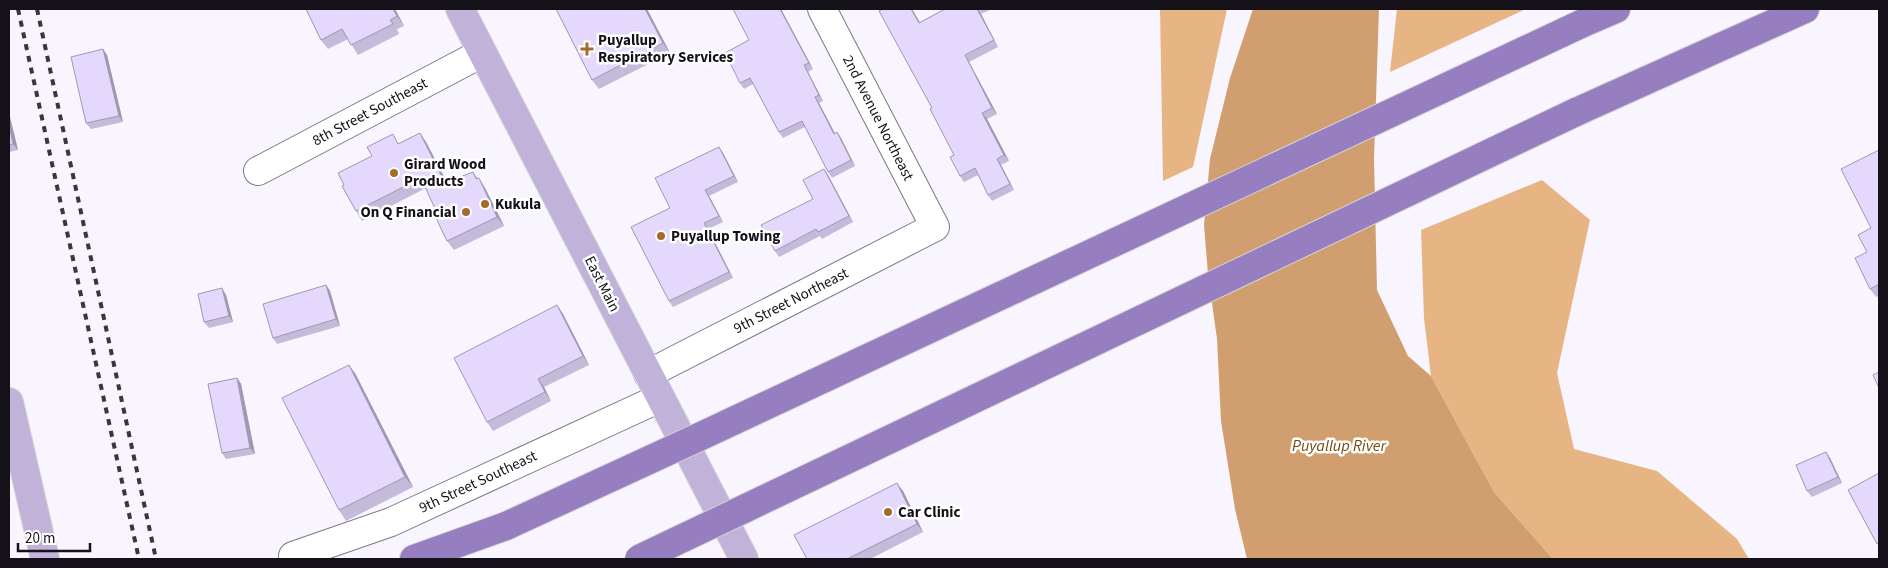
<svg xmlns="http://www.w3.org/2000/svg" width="1888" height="568" font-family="'Source Sans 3',sans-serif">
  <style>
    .forest { fill: #e7b484 }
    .water { fill: #d19f6f }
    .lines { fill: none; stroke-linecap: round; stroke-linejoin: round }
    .minor-casing { stroke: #7c7688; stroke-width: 30 }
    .major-casing { stroke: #d5d4d5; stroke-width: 30 }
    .highway-casing { stroke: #d5d4d5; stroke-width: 30 }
    .minor { stroke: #fff; stroke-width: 28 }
    .major { stroke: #c0b2d9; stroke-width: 28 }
    .highway { stroke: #967ec0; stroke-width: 28 }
    .rail { stroke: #39363d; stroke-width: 4; stroke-dasharray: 6 6; stroke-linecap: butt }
    .highway-bridge-casing { stroke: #d5d4d5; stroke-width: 30; stroke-linecap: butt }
    .highway-bridge { stroke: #967ec0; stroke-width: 28 }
    .wall { fill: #c4bada }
    .shaded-wall { fill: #a097b1 }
    .building { fill: #e4d8fd; stroke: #a097b1 }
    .poi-dot { fill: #a56b2b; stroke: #fff; stroke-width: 2 }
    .labels { text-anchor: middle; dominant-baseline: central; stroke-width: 5; stroke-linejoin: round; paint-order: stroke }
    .poi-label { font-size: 15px; font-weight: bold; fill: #141118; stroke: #fff; text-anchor: start }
    .street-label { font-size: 15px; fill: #141118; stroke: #fff }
    .water-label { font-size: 16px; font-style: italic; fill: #78480e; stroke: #fff }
  </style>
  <rect width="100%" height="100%" fill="#f8f5fe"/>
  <g class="forest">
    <polygon points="1160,9 1227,9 1193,167 1163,181"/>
    <polygon points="1397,9 1526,9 1390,72"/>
    <polygon points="1542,180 1590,220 1557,373 1574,449 1657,471 1737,539 1749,559 1553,559 1494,492 1431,376 1424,318 1421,230"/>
  </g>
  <polygon class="water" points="1253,9 1379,9 1374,159 1377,290 1408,356 1431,376 1494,492 1553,559 1247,559 1235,509 1221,421 1217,339 1208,274 1204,225 1210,159 1230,78"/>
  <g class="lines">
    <g class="minor-casing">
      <g id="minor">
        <polyline points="258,171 482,53"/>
        <polyline points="648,374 935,227 822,9"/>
        <polyline points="293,556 391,522 660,398"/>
      </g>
    </g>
    <g class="major-casing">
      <g id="major">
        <polyline points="460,9 744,559"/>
        <polyline points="9,402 45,559"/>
      </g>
    </g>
    <g class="highway-casing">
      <g id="highway">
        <polyline points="1581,24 1616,9"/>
        <polyline points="1576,112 1805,9"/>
        <polyline points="414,559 506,526"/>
      </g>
    </g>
    <use href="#minor" class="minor"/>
    <use href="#major" class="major"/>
    <use href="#highway" class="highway"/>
    <g class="rail">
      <polyline points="18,9 139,559"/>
      <polyline points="37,9 156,559"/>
    </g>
    <g class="highway-bridge-casing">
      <g id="highway-bridge">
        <polyline points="506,526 699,437 1581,24"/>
        <polyline points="639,559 1576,112"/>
      </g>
    </g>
    <use href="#highway-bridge" class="highway-bridge"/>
  </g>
  <g class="wall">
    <polygon points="306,9 395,9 404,26 397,29 399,34 358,55 348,39 328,49 321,40"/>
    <polygon points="647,9 670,53 599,89 592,80"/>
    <polygon points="781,9 813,69 808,72 823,101 819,103 835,133 841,138 855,166 832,178 828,172 805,127 783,138 779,132 753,84 744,89 740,83 749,40"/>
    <polygon points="912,9 920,22 945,9 992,9 981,14 998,47 969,62 997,114 987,119 1009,161 1001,165 1014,190 992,201 988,195 978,175 964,182 960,176 954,155 932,108"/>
    <polygon points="103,49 107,55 123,122 91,129 86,123"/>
    <polygon points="9,113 18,150 9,152"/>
    <polygon points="420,133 426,142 447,182 473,172 485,188 504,226 454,250 447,241 437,213 426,188 362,221 356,211 344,185 399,143"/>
    <polygon points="719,147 723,153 738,182 709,196 723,222 708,229 733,278 673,307 669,301 670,208"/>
    <polygon points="1879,150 1879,296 1876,297 1870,289 1867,252 1871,228"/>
    <polygon points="828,175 853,222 822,239 820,236 779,257 775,251 813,199"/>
    <polygon points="326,285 330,291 340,326 277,344 273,338"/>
    <polygon points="226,295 233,322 209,328 204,322"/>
    <polygon points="557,305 563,314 589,365 544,387 551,401 493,431 487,422"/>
    <polygon points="349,365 356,375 413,487 346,521 339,510"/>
    <polygon points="237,378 241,384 255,454 226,459 222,453"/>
    <polygon points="1826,452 1830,458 1842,483 1812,497 1807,491"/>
    <polygon points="903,491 923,532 870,559 807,559"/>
  </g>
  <g class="shaded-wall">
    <polygon points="393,9 395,9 404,26 397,16"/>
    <polygon points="645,9 647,9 670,53 663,43"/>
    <polygon points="780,9 781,9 813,69 809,63"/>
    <polygon points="911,9 912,9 923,29 919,23"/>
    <polygon points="977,9 981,14 998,47 994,40"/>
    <polygon points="103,49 107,55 123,122 119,116"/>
    <polygon points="965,55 969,62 997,114 992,108"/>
    <polygon points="804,65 808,72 823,101 819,95"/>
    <polygon points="815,97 819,103 838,140 834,134"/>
    <polygon points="9,113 18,150 13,144 9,125"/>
    <polygon points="982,113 987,119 1009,161 1004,155"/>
    <polygon points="837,132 841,138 855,166 851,160"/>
    <polygon points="420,133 426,142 452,192 445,183"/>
    <polygon points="719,147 723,153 738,182 734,176"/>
    <polygon points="997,159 1001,165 1014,190 1010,184"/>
    <polygon points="824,169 828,175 853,222 849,216"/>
    <polygon points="479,178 485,188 504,226 497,217"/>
    <polygon points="705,190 709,196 723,222 719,216"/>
    <polygon points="704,223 708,229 733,278 729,272"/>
    <polygon points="326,285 330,291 340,326 336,319"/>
    <polygon points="222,288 226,295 233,322 229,316"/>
    <polygon points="557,305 563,314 589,365 583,356"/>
    <polygon points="349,365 356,375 413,487 405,477"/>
    <polygon points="237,378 241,384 255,454 250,448"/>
    <polygon points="538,379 544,387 551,401 545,392"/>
    <polygon points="1826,452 1830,458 1842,483 1838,477"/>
    <polygon points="897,483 903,491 923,532 917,524"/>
  </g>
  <g class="building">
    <polygon points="306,9 393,9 397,16 390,20 393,24 351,45 342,29 321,40"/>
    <polygon points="556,9 645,9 663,43 592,80"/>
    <polygon points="733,9 780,9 809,63 804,65 819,95 815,97 834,134 837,132 851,160 828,172 802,121 779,132 750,78 740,83 725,53 749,40"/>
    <polygon points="883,9 911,9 919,23 945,9 977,9 994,40 965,55 992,108 982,113 1004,155 997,159 1010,184 988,195 975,168 960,176 950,157 954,155 930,109 932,108 879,11"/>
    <polygon points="103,49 119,116 86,123 71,57"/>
    <polygon points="9,125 13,144 9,145"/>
    <polygon points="420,133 445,183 473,172 476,179 479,178 497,217 447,241 434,214 437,213 421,178 356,211 342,186 344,185 338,173 372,156 367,147 393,134 398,144"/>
    <polygon points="719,147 734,176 705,190 719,216 704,223 729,272 669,301 631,227 670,208 655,178"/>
    <polygon points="1879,150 1879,284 1870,289 1855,258 1867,252 1858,235 1871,228 1841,169"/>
    <polygon points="824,169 849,216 818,232 816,229 775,251 761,225 813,199 803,180"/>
    <polygon points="326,285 336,319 273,338 263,304"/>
    <polygon points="222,288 229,316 204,322 198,294"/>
    <polygon points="557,305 583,356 538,379 545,392 487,422 454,358"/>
    <polygon points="349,365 405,477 339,510 282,398"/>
    <polygon points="1879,372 1879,388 1873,375"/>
    <polygon points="237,378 250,448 222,453 208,384"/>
    <polygon points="1826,452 1838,477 1807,491 1796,465"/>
    <polygon points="1879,473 1879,543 1877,544 1848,490"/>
    <polygon points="897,483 917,524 847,559 807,559 794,535"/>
  </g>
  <g class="poi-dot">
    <path d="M584.5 41.5h5v5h5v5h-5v5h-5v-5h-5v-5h5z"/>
    <circle cx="394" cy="173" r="5"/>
    <circle cx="485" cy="204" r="5"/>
    <circle cx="466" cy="212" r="5"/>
    <circle cx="661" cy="236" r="5"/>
    <circle cx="888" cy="512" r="5"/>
  </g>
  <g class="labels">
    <g class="poi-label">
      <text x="598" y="40">Puyallup<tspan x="598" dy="17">Respiratory Services</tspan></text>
      <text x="404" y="164">Girard Wood<tspan x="404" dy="17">Products</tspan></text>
      <text x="495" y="204">Kukula</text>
      <text x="456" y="212" text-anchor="end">On Q Financial</text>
      <text x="671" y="236">Puyallup Towing</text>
      <text x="898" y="512">Car Clinic</text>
    </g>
    <g class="street-label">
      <text transform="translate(370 112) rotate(-28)">8th Street Southeast</text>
      <text transform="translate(878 118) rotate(63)">2nd Avenue Northeast</text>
      <text transform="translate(602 284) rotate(63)">East Main</text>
      <text transform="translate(791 301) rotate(-27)">9th Street Northeast</text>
      <text transform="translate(478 482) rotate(-25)">9th Street Southeast</text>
    </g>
    <g class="water-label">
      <text x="1339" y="446">Puyallup River</text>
    </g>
  </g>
  <rect width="1888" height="568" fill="none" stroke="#141118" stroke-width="20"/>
  <path d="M18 543v8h72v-8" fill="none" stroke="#141118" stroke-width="2.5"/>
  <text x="25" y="543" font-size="15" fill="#141118" stroke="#ffffff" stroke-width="4" paint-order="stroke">20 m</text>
</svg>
